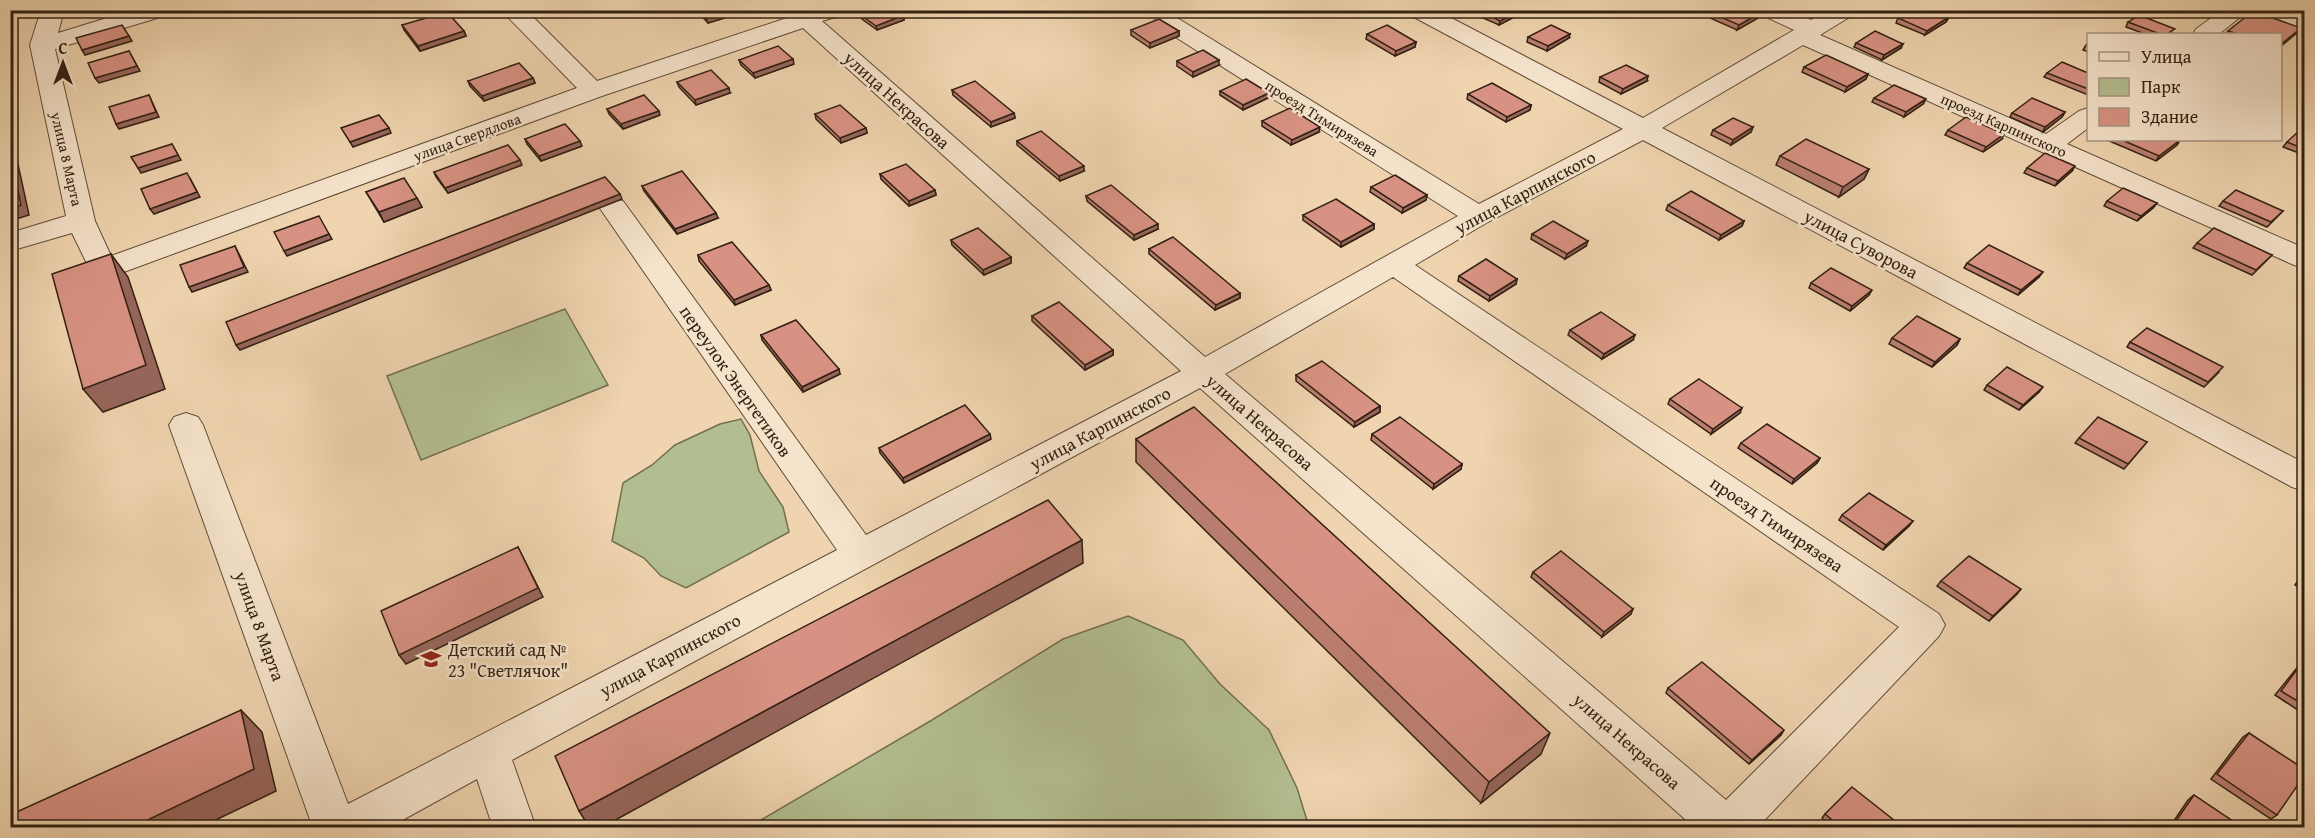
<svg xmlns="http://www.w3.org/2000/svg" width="2315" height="838" font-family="'Gentium Book Plus',serif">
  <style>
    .green { fill: #b3be90; stroke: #726f51; stroke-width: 1.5 }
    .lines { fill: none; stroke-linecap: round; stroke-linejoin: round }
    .minor-casing { stroke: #614d39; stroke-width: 2 }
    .minor { fill: #f5e3cb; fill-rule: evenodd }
    .wall { fill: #ba7e71; stroke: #322012; stroke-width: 1.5 }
    .shaded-wall { fill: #97665c; stroke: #322012; stroke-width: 1.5 }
    .building { fill: #d89283; stroke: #322012; stroke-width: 1.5 }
    .labels { text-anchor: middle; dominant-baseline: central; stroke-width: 5; stroke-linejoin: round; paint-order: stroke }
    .far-street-label { font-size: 15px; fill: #322012; stroke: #f5e3cb }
    .street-label { font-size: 18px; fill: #322012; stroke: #f5e3cb }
    .poi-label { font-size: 18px; fill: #322012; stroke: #f5e3cb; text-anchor: start }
  </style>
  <rect width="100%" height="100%" fill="#efd4af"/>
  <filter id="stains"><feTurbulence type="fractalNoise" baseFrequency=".00333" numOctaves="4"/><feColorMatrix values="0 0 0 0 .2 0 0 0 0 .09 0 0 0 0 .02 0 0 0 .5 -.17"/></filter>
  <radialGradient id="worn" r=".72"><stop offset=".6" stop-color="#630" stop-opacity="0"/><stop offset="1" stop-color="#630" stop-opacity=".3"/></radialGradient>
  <g class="green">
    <polygon points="565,309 608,385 421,460 387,376"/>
    <polygon points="741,419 750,435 759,471 783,507 789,532 686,588 661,576 644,558 612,541 623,483 652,465 675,445 720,424"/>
    <polygon points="1128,616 1183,640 1220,684 1269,730 1297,788 1309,827 749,827 932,720 1063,639"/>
  </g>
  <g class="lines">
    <g class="minor-casing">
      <g id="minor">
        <path d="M41,10H64L58,33L133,10H170L167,15L55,49L95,221L111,256L577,88L501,10H526L597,81L793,16L789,10H845L842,15L822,21L1205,357L1458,216L1158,26L1154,21L1158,16L1166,14L1174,16L1479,204L1623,129L1410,15L1407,10H1436L1643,118L1794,30L1762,15L1759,10H1790L1811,20L1828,10H1856L1853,15L1820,35L2046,134L2079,111L2088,108V128L2067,144L2304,248V268L2294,265L1803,45L1662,128L2304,463V491L2292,487L1643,140L1488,222L1415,265L1939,614L1945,625L1939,636L1757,828H1695L1200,388L512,760L536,828H493L477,779L388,828H313L169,425L174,417L186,413L198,417L203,425L348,804L837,550L599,207L603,201L613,199L623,201L866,535L1181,371L803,28L602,96L113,276L103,278L93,276L72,233L10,251V233L66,216L30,45ZM1393,277L1899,627L1726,800L1225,374Z"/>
        <polygon points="2222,10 2249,10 2219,34 2193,34 2196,29"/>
        <polygon points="2253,10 2286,10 2304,17 2304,32 2256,15"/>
      </g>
    </g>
    <use href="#minor" class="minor"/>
  </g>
  <g class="wall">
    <polygon points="696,10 740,10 741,13 708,23"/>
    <polygon points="1519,11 1518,15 1499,25 1481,17 1482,12"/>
    <polygon points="1709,12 1760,13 1758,18 1737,30 1708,17"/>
    <polygon points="861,15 904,15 904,20 877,30 862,19"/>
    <polygon points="1949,17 1946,22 1925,35 1896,23 1898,18"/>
    <polygon points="2128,22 2172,33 2170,34 2145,34 2126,27"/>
    <polygon points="402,25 464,31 466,36 420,51 404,30"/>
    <polygon points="1131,30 1179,31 1179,36 1150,48 1131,35"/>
    <polygon points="2228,31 2297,33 2280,34 2226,34"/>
    <polygon points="1367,34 1416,42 1415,47 1395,56 1366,39"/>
    <polygon points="1528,37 1569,38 1547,51 1527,42"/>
    <polygon points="1856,43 1901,48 1882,60 1854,47"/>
    <polygon points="2088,43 2088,52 2083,50 2086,45"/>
    <polygon points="739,60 794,64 755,78 741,65"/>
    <polygon points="1177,61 1219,65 1193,77 1177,66"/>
    <polygon points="1804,67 1868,74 1866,79 1845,92 1802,72"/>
    <polygon points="2047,73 2088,73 2088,95 2044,77"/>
    <polygon points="1600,77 1647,81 1621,94 1599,82"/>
    <polygon points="533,78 535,83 484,101 470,86 468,81"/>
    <polygon points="677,82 730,93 696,105 679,87"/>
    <polygon points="952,90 1014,113 1015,118 991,127 953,95"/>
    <polygon points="1220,91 1269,93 1268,98 1243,110 1220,95"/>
    <polygon points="1468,94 1531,105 1530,110 1506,122 1467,99"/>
    <polygon points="1874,98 1923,104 1904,117 1872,102"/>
    <polygon points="607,109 660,115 623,129 609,114"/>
    <polygon points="2065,112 2062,117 2043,132 2010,117 2012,113"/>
    <polygon points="815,114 866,128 867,133 841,143 816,119"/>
    <polygon points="1262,121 1319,132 1291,145 1262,126"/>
    <polygon points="1753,127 1751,132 1731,145 1711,135 1713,130"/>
    <polygon points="1948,130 2002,139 1983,152 1945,135"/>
    <polygon points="2304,131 2304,155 2283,147 2287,142"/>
    <polygon points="525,139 582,146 541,161 527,144"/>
    <polygon points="2107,140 2180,140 2177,145 2156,161"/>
    <polygon points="1017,141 1084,171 1060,181 1017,145"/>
    <polygon points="1780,156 1869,169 1864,179 1839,197 1776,165"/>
    <polygon points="522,165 448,193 436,177 434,172"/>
    <polygon points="2027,168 2072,171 2055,186 2024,173"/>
    <polygon points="880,174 935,190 936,195 909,206 881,179"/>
    <polygon points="642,186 718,218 677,234 644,191"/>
    <polygon points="1371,187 1427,195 1426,200 1402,213 1370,192"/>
    <polygon points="366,192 417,198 422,207 384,222"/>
    <polygon points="1086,196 1158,229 1134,240 1087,201"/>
    <polygon points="2107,201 2157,203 2153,208 2137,221 2104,206"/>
    <polygon points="2223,201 2283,211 2267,227 2219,206"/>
    <polygon points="1668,205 1744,221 1742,226 1719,240 1666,210"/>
    <polygon points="1303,215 1374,224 1374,229 1341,247 1303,220"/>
    <polygon points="1532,234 1586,246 1565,259 1531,239"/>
    <polygon points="951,240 1011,257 1011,263 984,275 952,245"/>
    <polygon points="2197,243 2272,255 2252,275 2193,248"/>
    <polygon points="1149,249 1240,293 1240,298 1215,310 1149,254"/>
    <polygon points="698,255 769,285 771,290 735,305 699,261"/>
    <polygon points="1967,263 2039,277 2018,295 1964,268"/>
    <polygon points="1459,276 1517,279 1516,284 1489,301 1458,281"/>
    <polygon points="1811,283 1869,295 1850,311 1809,288"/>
    <polygon points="2304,287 2304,297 2298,294"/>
    <polygon points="1032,316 1113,350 1113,355 1085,370 1032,321"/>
    <polygon points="1570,330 1633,340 1602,359 1568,335"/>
    <polygon points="761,335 840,374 803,392 762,340"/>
    <polygon points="1892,338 1960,339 1957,345 1932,367 1889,344"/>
    <polygon points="2130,342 2219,372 2204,387 2127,347"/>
    <polygon points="1296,375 1380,406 1380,412 1354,427 1296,381"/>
    <polygon points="1987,385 2039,392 2019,410 1984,390"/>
    <polygon points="1670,399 1740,413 1711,434 1668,404"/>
    <polygon points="1372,434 1462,464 1461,469 1433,489 1371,440"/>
    <polygon points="2079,438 2147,442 2124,469 2075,443"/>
    <polygon points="991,439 904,483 880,453 879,448"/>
    <polygon points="1136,439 1541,754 1481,803 1136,462"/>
    <polygon points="1741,443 1820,458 1817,463 1792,484 1738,448"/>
    <polygon points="1842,515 1913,521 1909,526 1883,550 1839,520"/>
    <polygon points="1533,572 1631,614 1602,637 1531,577"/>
    <polygon points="2304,572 2304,590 2295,585"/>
    <polygon points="1941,581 2017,594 1989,621 1937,586"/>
    <polygon points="2301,664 2304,666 2304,714 2275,695 2296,669"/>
    <polygon points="1668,688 1781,735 1749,764 1666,693"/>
    <polygon points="2249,733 2277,815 2271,819 2211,779 2243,737"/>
    <polygon points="2194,795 2243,828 2169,828 2188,800"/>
    <polygon points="1825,814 1904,828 1833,828 1822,818"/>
  </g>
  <g class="shaded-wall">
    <polygon points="82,10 112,10 84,14"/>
    <polygon points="732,10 740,10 741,13 708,23 706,18"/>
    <polygon points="1519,11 1518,15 1499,25 1500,21"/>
    <polygon points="1760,13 1758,18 1737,30 1739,25"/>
    <polygon points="904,15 904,20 877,30 876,26"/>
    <polygon points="1949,17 1946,22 1925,35 1927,31"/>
    <polygon points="2301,28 2297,33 2280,47 2280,45"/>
    <polygon points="464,31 466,36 420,51 418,46"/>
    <polygon points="1179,31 1179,36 1150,48 1150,43"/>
    <polygon points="1570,34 1569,38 1547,51 1548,46"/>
    <polygon points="129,36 132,41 85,55 82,50"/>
    <polygon points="1416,42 1415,47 1395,56 1396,51"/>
    <polygon points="1903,44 1901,48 1882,60 1884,55"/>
    <polygon points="129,51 140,71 99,83 95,78"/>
    <polygon points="793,59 794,64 755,78 753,73"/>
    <polygon points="1219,60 1219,65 1193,77 1193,72"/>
    <polygon points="1868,74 1866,79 1845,92 1847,87"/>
    <polygon points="1648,76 1647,81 1621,94 1623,89"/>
    <polygon points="533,78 535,83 484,101 482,96"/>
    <polygon points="729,88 730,93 696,105 695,100"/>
    <polygon points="1269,93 1268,98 1243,110 1243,105"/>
    <polygon points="149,95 159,117 119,129 116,124"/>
    <polygon points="1926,99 1923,104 1904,117 1906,112"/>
    <polygon points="1531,105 1530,110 1506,122 1507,117"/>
    <polygon points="659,111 660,115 623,129 621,124"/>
    <polygon points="2065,112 2062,117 2043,132 2045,127"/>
    <polygon points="1014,113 1015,118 991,127 991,122"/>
    <polygon points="1320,127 1319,132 1291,145 1292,140"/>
    <polygon points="1753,127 1751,132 1731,145 1733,140"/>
    <polygon points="389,128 391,133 353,147 350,142"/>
    <polygon points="866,128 867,133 841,143 840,138"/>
    <polygon points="2004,134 2002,139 1983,152 1986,147"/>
    <polygon points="10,137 13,141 29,215 10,221"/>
    <polygon points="2180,140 2177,145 2156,161 2159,156"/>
    <polygon points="580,141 582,146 541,161 539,156"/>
    <polygon points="172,144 181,160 141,173 138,168"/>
    <polygon points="520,160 522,165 448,193 445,188"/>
    <polygon points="1084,166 1084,171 1060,181 1059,176"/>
    <polygon points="2075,166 2072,171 2055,186 2058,181"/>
    <polygon points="1869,169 1864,179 1839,197 1843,187"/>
    <polygon points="190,178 200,197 154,214 150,209"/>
    <polygon points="935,190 936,195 909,206 909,201"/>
    <polygon points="620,194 622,199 240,350 236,345"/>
    <polygon points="1427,195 1426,200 1402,213 1403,208"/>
    <polygon points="417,198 422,207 384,222 379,212"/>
    <polygon points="2157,203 2153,208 2137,221 2141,216"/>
    <polygon points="716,213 718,218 677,234 675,229"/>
    <polygon points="1744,221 1742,226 1719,240 1721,235"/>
    <polygon points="1158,224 1158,229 1134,240 1134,235"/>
    <polygon points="1374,224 1374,229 1341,247 1341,242"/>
    <polygon points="329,234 332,239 287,256 284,251"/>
    <polygon points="1588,241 1586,246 1565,259 1567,254"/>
    <polygon points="235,246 248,272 192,292 189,287"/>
    <polygon points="111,254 128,277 165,389 103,412 83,389"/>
    <polygon points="1011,257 1011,263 984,275 983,270"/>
    <polygon points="2043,272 2039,277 2018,295 2021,290"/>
    <polygon points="1517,279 1516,284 1489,301 1490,296"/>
    <polygon points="769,285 771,290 735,305 734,300"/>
    <polygon points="1872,290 1869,295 1850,311 1852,306"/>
    <polygon points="1240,293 1240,298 1215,310 1216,305"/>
    <polygon points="1635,335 1633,340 1602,359 1604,354"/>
    <polygon points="1960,339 1957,345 1932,367 1935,362"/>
    <polygon points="1113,350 1113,355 1085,370 1085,365"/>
    <polygon points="839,369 840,374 803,392 802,387"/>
    <polygon points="2043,387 2039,392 2019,410 2023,405"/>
    <polygon points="1380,406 1380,412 1354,427 1355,422"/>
    <polygon points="1742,408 1740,413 1711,434 1713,429"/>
    <polygon points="990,434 991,439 904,483 903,478"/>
    <polygon points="1820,458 1817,463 1792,484 1794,479"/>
    <polygon points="1462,464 1461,469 1433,489 1434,484"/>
    <polygon points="1913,521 1909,526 1883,550 1886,545"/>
    <polygon points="1082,540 1083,563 601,828 590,828 579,811"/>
    <polygon points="518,547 543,597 406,664 399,655"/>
    <polygon points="2021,589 2017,594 1989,621 1993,616"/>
    <polygon points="1633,609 1631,614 1602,637 1604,632"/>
    <polygon points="241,710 262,732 276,791 199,828 131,828"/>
    <polygon points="1784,730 1781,735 1749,764 1752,760"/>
    <polygon points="1550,733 1541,754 1481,803 1489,782"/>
  </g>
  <g class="building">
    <polygon points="699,10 732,10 706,18"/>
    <polygon points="872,10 898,10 904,15 876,26 861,15"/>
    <polygon points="1485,10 1519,10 1519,11 1500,21 1482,12"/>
    <polygon points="1713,10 1754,10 1760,13 1739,25 1709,12"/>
    <polygon points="1912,10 1932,10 1949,17 1927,31 1898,18"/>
    <polygon points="2253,11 2301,28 2280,45 2280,34 2238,34 2228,31"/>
    <polygon points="447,12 464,31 418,46 402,25"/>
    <polygon points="2139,15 2175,29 2167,34 2160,34 2128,22"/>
    <polygon points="1159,19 1179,31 1150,43 1131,30"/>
    <polygon points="122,25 129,36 82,50 76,38"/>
    <polygon points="1387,25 1416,42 1396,51 1367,34"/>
    <polygon points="1551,25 1570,34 1548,46 1528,37"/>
    <polygon points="1875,31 1903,44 1884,55 1856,43"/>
    <polygon points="778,46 793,59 753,73 739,60"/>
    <polygon points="1203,50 1219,60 1193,72 1177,61"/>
    <polygon points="129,51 137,66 95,78 88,63"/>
    <polygon points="1826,55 1868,74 1847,87 1804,67"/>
    <polygon points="2062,62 2088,73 2088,89 2047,73"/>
    <polygon points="519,63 533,78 482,96 468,81"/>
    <polygon points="1626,65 1648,76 1623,89 1600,77"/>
    <polygon points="711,70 729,88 695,100 677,82"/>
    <polygon points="1246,79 1269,93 1243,105 1220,91"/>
    <polygon points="975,81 1014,113 991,122 952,90"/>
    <polygon points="1492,83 1531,105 1507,117 1468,94"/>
    <polygon points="1894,85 1926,99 1906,112 1874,98"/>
    <polygon points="149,95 156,112 116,124 109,107"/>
    <polygon points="644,95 659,111 621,124 607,109"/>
    <polygon points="2032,98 2065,112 2045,127 2012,113"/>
    <polygon points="840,105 866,128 840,138 815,114"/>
    <polygon points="1290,108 1320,127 1292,140 1262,121"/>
    <polygon points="379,115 389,128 350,142 341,128"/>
    <polygon points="1966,117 2004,134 1986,147 1948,130"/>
    <polygon points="1733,118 1753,127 1733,140 1713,130"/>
    <polygon points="565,124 580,141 539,156 525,139"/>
    <polygon points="2301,129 2304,131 2304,149 2287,142"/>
    <polygon points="1041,131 1084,166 1059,176 1017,141"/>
    <polygon points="1806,139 1869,169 1843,187 1780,156"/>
    <polygon points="2122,140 2180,140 2159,156"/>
    <polygon points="172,144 178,155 138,168 131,157"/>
    <polygon points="508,145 520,160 445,188 434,172"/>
    <polygon points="10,153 21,205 10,209"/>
    <polygon points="2045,153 2075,166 2058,181 2027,168"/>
    <polygon points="906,164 935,190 909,201 880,174"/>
    <polygon points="682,171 716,213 675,229 642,186"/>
    <polygon points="187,173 197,192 150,209 141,189"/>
    <polygon points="1395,175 1427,195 1403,208 1371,187"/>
    <polygon points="605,177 620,194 236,345 226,322"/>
    <polygon points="404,178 417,198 379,212 366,192"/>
    <polygon points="1111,185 1158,224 1134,235 1086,196"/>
    <polygon points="2123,188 2157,203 2141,216 2107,201"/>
    <polygon points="2236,190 2283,211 2271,222 2223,201"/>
    <polygon points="1691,191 1744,221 1721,235 1668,205"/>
    <polygon points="1336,199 1374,224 1341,242 1303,215"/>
    <polygon points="319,216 329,234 284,251 274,232"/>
    <polygon points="1553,221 1588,241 1567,254 1532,234"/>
    <polygon points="978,228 1011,257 983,270 951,240"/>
    <polygon points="2214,228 2272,255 2256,270 2197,243"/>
    <polygon points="1173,237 1240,293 1216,305 1149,249"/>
    <polygon points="732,242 769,285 734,300 698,255"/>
    <polygon points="1989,245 2043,272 2021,290 1967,263"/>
    <polygon points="235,246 244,267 189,287 180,265"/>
    <polygon points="111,254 146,365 83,389 52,274"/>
    <polygon points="1486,259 1517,279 1490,296 1459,276"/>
    <polygon points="1831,268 1872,290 1852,306 1811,283"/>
    <polygon points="1059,302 1113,350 1085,365 1032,316"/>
    <polygon points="1601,312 1635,335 1604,354 1570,330"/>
    <polygon points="1917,316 1960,339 1935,362 1892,338"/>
    <polygon points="796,320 839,369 802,387 761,335"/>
    <polygon points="2147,328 2223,367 2208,382 2130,342"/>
    <polygon points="1322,361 1380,406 1355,422 1296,375"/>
    <polygon points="2007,367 2043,387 2023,405 1987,385"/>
    <polygon points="1699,379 1742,408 1713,429 1670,399"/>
    <polygon points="965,405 990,434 903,478 879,448"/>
    <polygon points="1194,407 1550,733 1489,782 1136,439"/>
    <polygon points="1400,417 1462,464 1434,484 1372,434"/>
    <polygon points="2098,417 2147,442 2128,464 2079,438"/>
    <polygon points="1767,424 1820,458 1794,479 1741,443"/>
    <polygon points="1869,493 1913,521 1886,545 1842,515"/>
    <polygon points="1048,500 1082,540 579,811 555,756"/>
    <polygon points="518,547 538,588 399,655 381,611"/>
    <polygon points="1561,551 1633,609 1604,632 1533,572"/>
    <polygon points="1969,556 2021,589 1993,616 1941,581"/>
    <polygon points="2304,574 2304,583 2300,580"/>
    <polygon points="1702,662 1784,730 1752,760 1668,688"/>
    <polygon points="2301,664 2304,666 2304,705 2281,691"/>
    <polygon points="241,710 254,769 131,828 10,828 10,815"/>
    <polygon points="2249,733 2304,769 2304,776 2277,815 2217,774"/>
    <polygon points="1852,787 1904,828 1842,828 1825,814"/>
    <polygon points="2194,795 2243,828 2171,828"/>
  </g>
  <defs>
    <g id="school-bare" transform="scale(1.62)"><path d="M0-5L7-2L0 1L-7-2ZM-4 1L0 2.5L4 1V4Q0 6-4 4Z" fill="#8f2418" stroke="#f5e3cb" stroke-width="2.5" paint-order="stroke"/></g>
  </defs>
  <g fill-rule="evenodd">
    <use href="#school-bare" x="431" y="659"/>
  </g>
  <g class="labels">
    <g class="far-street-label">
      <text transform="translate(1322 118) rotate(32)">проезд Тимирязева</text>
      <text transform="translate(2004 125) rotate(24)">проезд Карпинского</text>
      <text transform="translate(467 137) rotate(-20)">улица Свердлова</text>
      <text transform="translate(67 159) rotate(77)">улица 8 Марта</text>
    </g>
    <g class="street-label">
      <text transform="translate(897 100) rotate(42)">улица Некрасова</text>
      <text transform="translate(1525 192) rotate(-28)">улица Карпинского</text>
      <text transform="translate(1861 244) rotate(28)">улица Суворова</text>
      <text transform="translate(736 381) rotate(55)">переулок Энергетиков</text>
      <text transform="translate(1260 422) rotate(41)">улица Некрасова</text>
      <text transform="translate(1100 428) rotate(-28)">улица Карпинского</text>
      <text transform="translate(1777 524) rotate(34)">проезд Тимирязева</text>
      <text transform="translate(260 626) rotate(70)">улица 8 Марта</text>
      <text transform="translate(670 655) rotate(-28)">улица Карпинского</text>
      <text transform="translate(1627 741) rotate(41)">улица Некрасова</text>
    </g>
    <g class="poi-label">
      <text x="448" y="649">Детский сад №<tspan x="448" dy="21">23 "Светлячок"</tspan></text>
    </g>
  </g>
  <rect width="2315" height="838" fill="none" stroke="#efd4af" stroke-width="36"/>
  <rect x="12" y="12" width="2291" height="814" fill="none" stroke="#322012" stroke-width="3"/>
  <rect x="18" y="18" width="2279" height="802" fill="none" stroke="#322012" stroke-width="1.5"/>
  <rect x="2087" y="33" width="195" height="108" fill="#f5e3cb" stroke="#a79581" stroke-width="1.5"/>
  <rect x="2099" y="52" width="30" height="9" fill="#f5e3cb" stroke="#a79581" stroke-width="1.5"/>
  <text x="2141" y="63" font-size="18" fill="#322012">Улица</text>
  <rect x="2099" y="78" width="30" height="18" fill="#b3be90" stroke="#a79581" stroke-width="1.5"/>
  <text x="2141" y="93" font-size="18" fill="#322012">Парк</text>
  <rect x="2099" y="108" width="30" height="18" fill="#d89283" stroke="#a79581" stroke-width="1.5"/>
  <text x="2141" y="123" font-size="18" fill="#322012">Здание</text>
  <g transform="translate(63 63)" stroke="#f5e3cb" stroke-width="4.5" paint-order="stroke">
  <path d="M0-4.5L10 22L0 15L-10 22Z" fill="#322012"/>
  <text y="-9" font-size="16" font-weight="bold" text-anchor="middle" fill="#322012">С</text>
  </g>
  <rect width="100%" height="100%" filter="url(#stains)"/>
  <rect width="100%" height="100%" fill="url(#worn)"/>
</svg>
